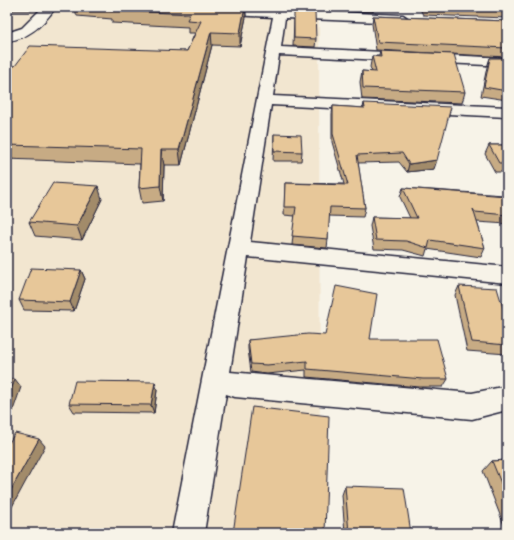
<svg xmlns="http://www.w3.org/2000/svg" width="514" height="540" font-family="'Patrick Hand',sans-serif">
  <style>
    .built { fill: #f2e6d0 }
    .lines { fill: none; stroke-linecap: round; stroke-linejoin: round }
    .minor-casing { stroke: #22223b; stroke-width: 3 }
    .minor { fill: #f7f3e8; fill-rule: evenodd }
    .wall { fill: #c7ab84; stroke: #22223b }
    .shaded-wall { fill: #a28b6b; stroke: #22223b }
    .building { fill: #e7c799; stroke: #22223b }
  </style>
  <rect width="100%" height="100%" fill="#f7f3e8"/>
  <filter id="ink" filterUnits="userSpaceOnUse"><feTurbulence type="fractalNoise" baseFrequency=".025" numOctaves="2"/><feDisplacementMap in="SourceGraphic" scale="8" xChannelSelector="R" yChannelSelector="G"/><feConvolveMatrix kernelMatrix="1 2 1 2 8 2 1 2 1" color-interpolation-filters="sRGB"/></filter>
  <g filter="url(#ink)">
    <polygon class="built" points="7,7 319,7 320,533 7,533"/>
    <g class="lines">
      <g class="minor-casing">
        <g id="minor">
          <path d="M43,7H56C44,24 29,39 7,41V33L22,28Z"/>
          <polygon points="215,7 275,10 275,7 287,7 286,10 403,15 409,19 403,23 285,18 281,47 507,58 507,66 279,55 273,96 507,107 507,117 271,105 250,242 507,267 507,283 248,257 230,372 472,393 507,386 507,410 472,419 235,397 226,394 204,533 172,533 273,17 211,14 209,11 211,8"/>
        </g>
      </g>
      <use href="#minor" class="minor"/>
    </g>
    <g class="wall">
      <polygon points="7,7 33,7 30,10 7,10"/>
      <polygon points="74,7 246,7 246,17 240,46 212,45 181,165 164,165 163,201 142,203 139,188 140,164 7,159 7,66 15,66 187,51 195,33 188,33 188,27 112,23 112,19 77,16"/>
      <polygon points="291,7 374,7 373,12 291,9"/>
      <polygon points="419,7 507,7 507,18 423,15"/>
      <polygon points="373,16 507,21 507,57 376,50 372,24"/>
      <polygon points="294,19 316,39 315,47 293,46"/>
      <polygon points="380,51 465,92 462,103 362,99 360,82 362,71 372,72 370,67 372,56 379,56"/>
      <polygon points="490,58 507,58 507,100 481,96 487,67"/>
      <polygon points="364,103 434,169 407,172 399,162 358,163 365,208 363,217 329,216 328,239 327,248 292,245 295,216 284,215 285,183 344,184 332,142 332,114 333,106 363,108"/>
      <polygon points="274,134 302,152 301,161 273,161"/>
      <polygon points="489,145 507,145 507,172 495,172 485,154"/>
      <polygon points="403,188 504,195 506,191 507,191 507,224 477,222 485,248 481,257 427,249 425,256 403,250 374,249 370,226 372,217 410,218 400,197"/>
      <polygon points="102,199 82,240 35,236 29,222"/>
      <polygon points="81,270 85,279 74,311 24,310 19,300"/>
      <polygon points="459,286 507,321 507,354 467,351 455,295"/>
      <polygon points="370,339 448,379 443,387 419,387 306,377 306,370 267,374 251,372 248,349 248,340"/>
      <polygon points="157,390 154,413 74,412 69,404"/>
      <polygon points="507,460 507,533 483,471 492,461"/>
      <polygon points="345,486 411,533 345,533 342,495"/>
    </g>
    <g class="shaded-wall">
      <polygon points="29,7 33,7 30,10"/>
      <polygon points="245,7 246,17 240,46 240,33"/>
      <polygon points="211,32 212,45 181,165 179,150"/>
      <polygon points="161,150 164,165 163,201 160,186"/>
      <polygon points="437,160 434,169 407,172 409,164"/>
      <polygon points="98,186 102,199 82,240 77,226"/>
      <polygon points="81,270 85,279 74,311 70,302"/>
      <polygon points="15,379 21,387 7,428 7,401"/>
      <polygon points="155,382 157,390 154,413 151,405"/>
      <polygon points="39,439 45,446 7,516 7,497"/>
    </g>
    <g class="building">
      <polygon points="112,7 245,7 240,33 211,32 179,150 161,150 160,186 139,188 141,149 7,145 7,66 15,66 30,46 187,51 201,21 187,20 190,14 110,10"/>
      <polygon points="432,7 507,7 507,10"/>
      <polygon points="294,11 315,12 316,39 294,38"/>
      <polygon points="373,16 507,21 507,48 378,42"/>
      <polygon points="380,51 454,54 465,92 363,88 362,71 376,72 372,56 381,57"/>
      <polygon points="490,58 507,58 507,91 484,87"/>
      <polygon points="364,103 451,107 437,160 409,164 402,153 357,155 365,208 330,207 328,239 292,236 296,207 284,207 285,183 348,185 333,134 333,106 365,108"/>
      <polygon points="274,134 301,135 302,152 274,151"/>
      <polygon points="489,145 507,145 507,163 499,163"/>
      <polygon points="53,183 98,186 77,226 29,222"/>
      <polygon points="403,188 507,196 507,215 475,212 473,209 485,248 430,240 428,248 406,241 376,240 372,217 417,218"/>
      <polygon points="31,268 81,270 70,302 19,300"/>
      <polygon points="336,286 377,294 370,339 437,339 448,379 423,379 307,369 307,361 267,365 251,364 248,340 308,334 325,335"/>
      <polygon points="459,286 497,288 507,321 507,345 472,342"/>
      <polygon points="7,379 15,379 7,401"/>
      <polygon points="75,381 155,382 151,405 69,404"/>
      <polygon points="252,407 329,416 325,533 233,533"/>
      <polygon points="15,433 39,439 7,497 7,446"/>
      <polygon points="507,460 507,498 492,461"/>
      <polygon points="345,486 404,488 411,533 349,533"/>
    </g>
  </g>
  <rect width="514" height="540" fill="none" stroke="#f7f3e8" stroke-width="24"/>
  <rect x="12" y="12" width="490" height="516" fill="none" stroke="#22223b" stroke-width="1.5" filter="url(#ink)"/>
</svg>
